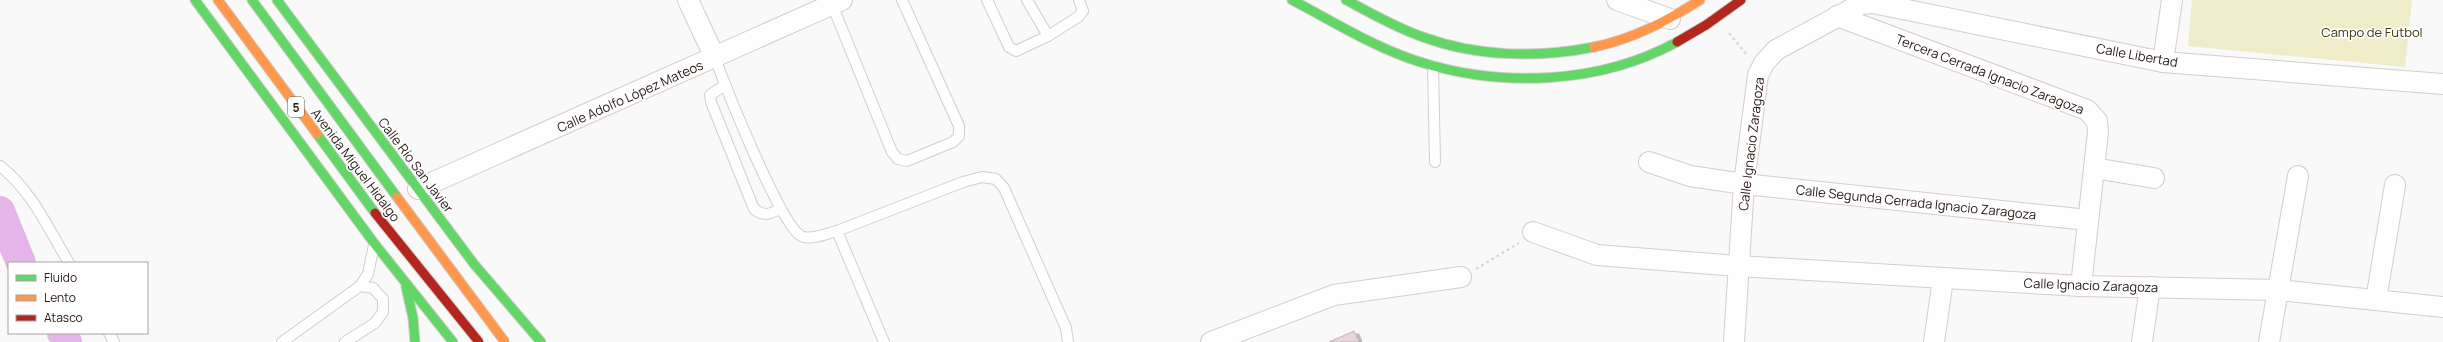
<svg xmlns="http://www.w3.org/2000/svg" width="2443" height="342" font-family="Manrope,sans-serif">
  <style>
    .green { fill: #efecca }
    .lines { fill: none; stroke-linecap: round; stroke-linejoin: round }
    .river { stroke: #e5b4e8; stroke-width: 30 }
    .building { fill: #e8d4da; stroke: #bfb8ba; filter: url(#shadow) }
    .lane-casing { stroke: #d5cdcb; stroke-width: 12 }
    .street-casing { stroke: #d5cdcb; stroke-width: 22 }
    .fast-casing { stroke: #d5cdcb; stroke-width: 11 }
    .slow-casing { stroke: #d5cdcb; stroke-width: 11 }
    .jam-casing { stroke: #d5cdcb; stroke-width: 11 }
    .path { stroke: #dad9d9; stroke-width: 2.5; stroke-dasharray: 3 3; stroke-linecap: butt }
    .lane { stroke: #fefefe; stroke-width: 10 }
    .street { stroke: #fefefe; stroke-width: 20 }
    .fast { stroke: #63d668; stroke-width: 9 }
    .slow { stroke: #ff974d; stroke-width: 9 }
    .jam { stroke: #b3261e; stroke-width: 9 }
    .slow-bridge-casing { stroke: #d5cdcb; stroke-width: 11; stroke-linecap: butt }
    .jam-bridge-casing { stroke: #d5cdcb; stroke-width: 11; stroke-linecap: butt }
    .slow-bridge { stroke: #ff974d; stroke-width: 9 }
    .jam-bridge { stroke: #b3261e; stroke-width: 9 }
    .labels { text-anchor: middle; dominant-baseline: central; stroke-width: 3.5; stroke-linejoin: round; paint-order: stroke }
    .shield { fill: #fff; stroke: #675d5a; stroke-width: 1 }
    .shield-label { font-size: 12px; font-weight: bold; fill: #261714 }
    .park-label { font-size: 13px; fill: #3a3709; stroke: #fff }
    .street-label { font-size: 13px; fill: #261714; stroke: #fff }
  </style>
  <defs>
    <filter id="shadow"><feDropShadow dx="4.5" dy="2.5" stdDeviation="0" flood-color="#0004"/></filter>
  </defs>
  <rect width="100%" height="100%" fill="#f9f9f9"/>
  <polygon class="green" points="2192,0 2412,0 2405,67 2188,46"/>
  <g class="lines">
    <g class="river">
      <polyline points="0,211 21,263"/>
      <polyline points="62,333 67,342"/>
    </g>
  </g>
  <polygon class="building" points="1354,331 1359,342 1329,342"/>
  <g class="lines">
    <g class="lane-casing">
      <g id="lane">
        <polyline points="987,0 1009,47 1016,51 1048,36"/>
        <polyline points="1027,0 1048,36 1078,17 1083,11 1079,0"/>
        <polyline points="831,2 892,152 898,159 907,161 953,142 959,136 959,126 902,0"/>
        <path d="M715,58C726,88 780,224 801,236C810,241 828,233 837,231"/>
        <polyline points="1433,66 1435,162"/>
        <path d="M725,85L710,95L711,102L754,209C764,217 770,214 780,209"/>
        <path d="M0,166C32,191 48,228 69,263"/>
        <polyline points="109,333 114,342"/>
        <polyline points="282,342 360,286 368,274 374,245"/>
        <polyline points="345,342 375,323 383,312 383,299 373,288 360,286"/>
        <polyline points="884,342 837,231 963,182 982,177 996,179 1004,188 1066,328 1068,342"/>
      </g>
    </g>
    <g class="street-casing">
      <g id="street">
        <polyline points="688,0 715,58"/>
        <polyline points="1617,0 1670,19"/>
        <polyline points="1837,16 2087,110 2097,121 2098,132 2081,286"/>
        <polyline points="2163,62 2172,0"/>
        <polyline points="1649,162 1690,176 1744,184 2088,220"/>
        <polyline points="2094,168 2154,178"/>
        <polyline points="418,189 842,0"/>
        <polyline points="1533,232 1597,255 1738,266 2081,286 2279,290 2443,307"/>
        <polyline points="2376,300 2395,185"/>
        <polyline points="1211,342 1334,295 1461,277"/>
        <polyline points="1734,342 1744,184 1758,75 1764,63 1776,50 1861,4 1873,3 2163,62 2443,84"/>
        <polyline points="1934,342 1943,279"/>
        <polyline points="2142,342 2150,287"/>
        <polyline points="2269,342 2298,176"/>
      </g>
    </g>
    <g class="fast-casing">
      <g id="fast">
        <polyline points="195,0 374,243 453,342"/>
        <polyline points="252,0 397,197"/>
        <polyline points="277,0 474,264 541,342"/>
        <path d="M1292,0C1334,22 1375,48 1420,62C1503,88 1600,84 1677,42"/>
        <path d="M1346,0C1371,13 1396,28 1423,37C1477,57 1538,58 1594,47"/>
        <polyline points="317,134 375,213"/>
        <polyline points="406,287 413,318 415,342"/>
      </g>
    </g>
    <g class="slow-casing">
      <g id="slow">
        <polyline points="218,0 317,134"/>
        <path d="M1594,47C1633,39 1667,21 1700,0"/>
      </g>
    </g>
    <g class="jam-casing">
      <polyline id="jam" points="1677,42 1706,25 1741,0"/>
    </g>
    <g class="path">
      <polyline points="1729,33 1747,55"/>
      <polyline points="1476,269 1519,243"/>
    </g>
    <use href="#lane" class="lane"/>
    <use href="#street" class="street"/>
    <use href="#fast" class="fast"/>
    <use href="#slow" class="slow"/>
    <use href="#jam" class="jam"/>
    <g class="slow-bridge-casing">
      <polyline id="slow-bridge" points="397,197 505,342"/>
    </g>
    <g class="jam-bridge-casing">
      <polyline id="jam-bridge" points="375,213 479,342"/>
    </g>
    <use href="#slow-bridge" class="slow-bridge"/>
    <use href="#jam-bridge" class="jam-bridge"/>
  </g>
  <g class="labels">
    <rect class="shield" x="288" y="97" width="16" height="20" rx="3"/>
    <g class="shield-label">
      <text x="296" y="107">5</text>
    </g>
    <g class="park-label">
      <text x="2372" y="32">Campo de Futbol</text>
    </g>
    <g class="street-label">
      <text transform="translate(2137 55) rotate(10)">Calle Libertad</text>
      <text transform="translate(1990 74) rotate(21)">Tercera Cerrada Ignacio Zaragoza</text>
      <text transform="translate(630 96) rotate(-24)">Calle Adolfo López Mateos</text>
      <text transform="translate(1751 144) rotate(-83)">Calle Ignacio Zaragoza</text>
      <text transform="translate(356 165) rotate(53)">Avenida Miguel Hidalgo</text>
      <text transform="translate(416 165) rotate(53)">Calle Río San Javier</text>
      <text transform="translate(1916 202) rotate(6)">Calle Segunda Cerrada Ignacio Zaragoza</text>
      <text transform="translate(2091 285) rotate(2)">Calle Ignacio Zaragoza</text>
    </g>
  </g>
  <rect x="8" y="262" width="140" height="72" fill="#ffffff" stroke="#a8a2a1"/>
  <rect x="16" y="275" width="20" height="6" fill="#63d668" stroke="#a8a2a1"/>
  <text x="44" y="282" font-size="12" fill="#261714">Fluido</text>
  <rect x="16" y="295" width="20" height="6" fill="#ff974d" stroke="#a8a2a1"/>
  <text x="44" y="302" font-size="12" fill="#261714">Lento</text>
  <rect x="16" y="315" width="20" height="6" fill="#b3261e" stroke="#a8a2a1"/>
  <text x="44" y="322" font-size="12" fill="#261714">Atasco</text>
</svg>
